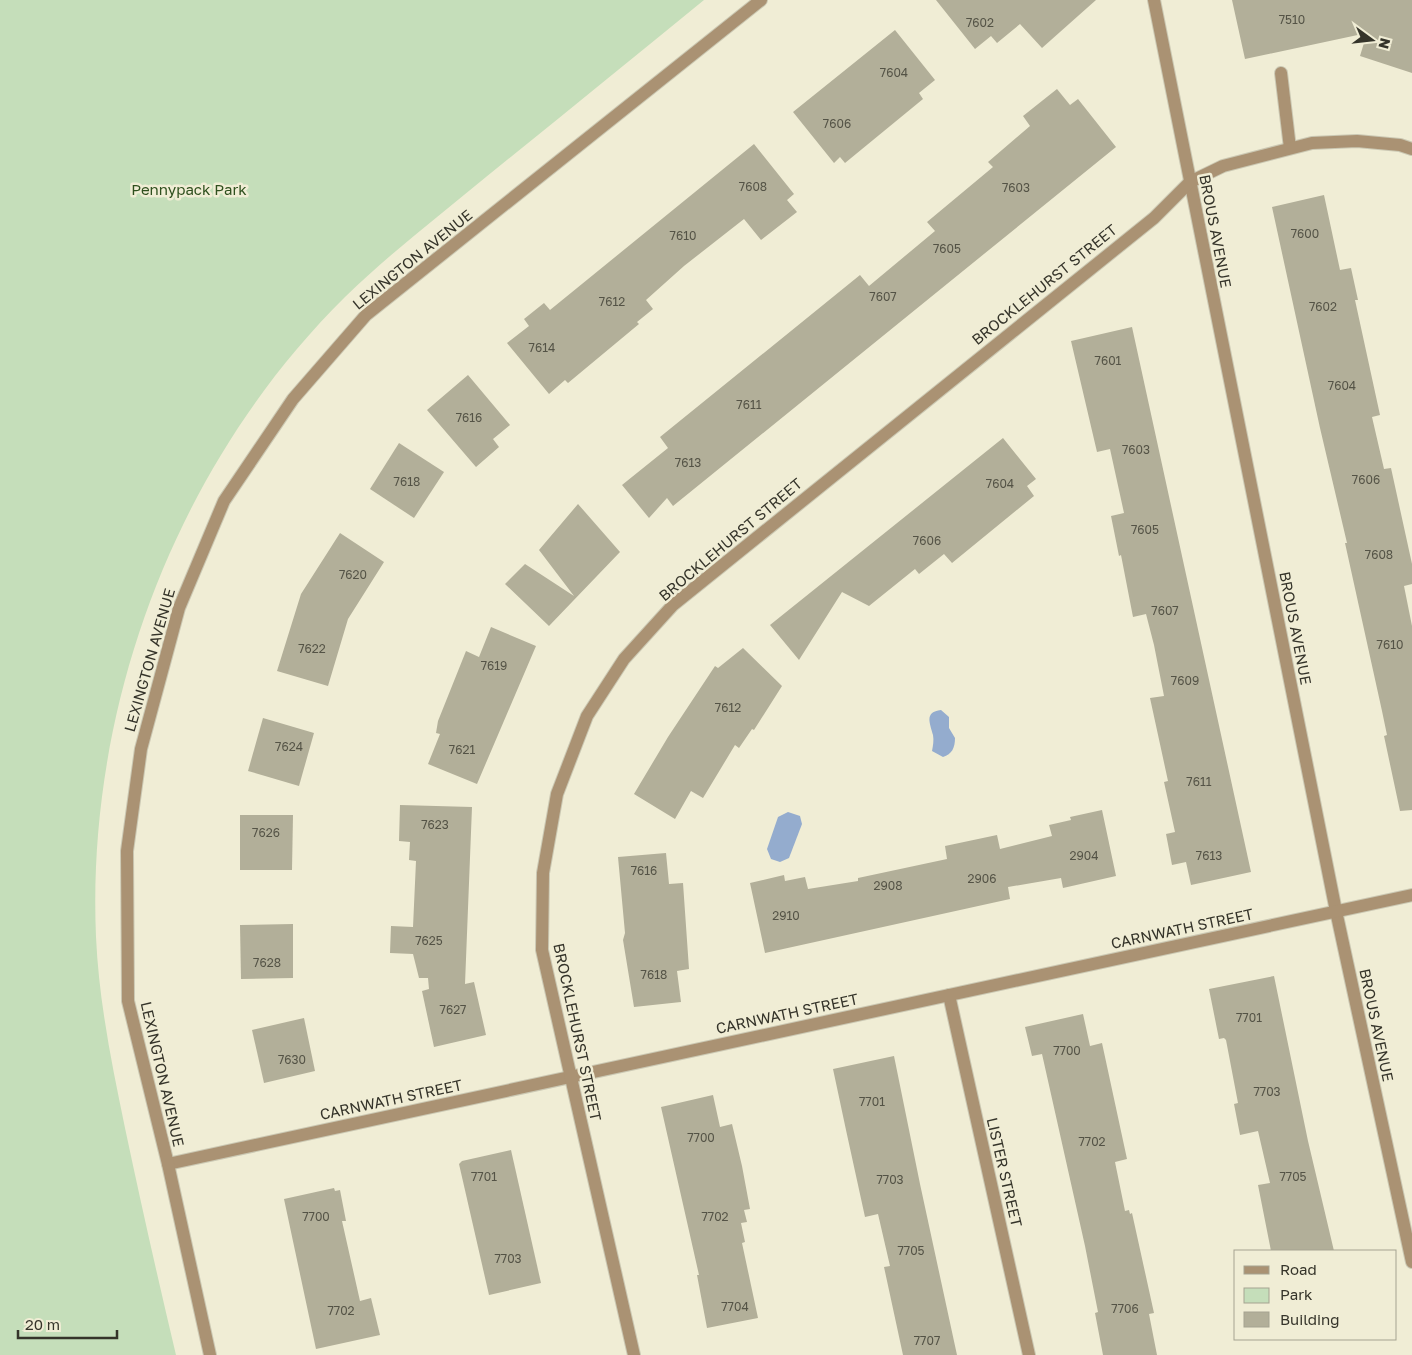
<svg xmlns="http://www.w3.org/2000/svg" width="1412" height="1355" font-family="'Golos Text',sans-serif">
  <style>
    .green { fill: #c5deba }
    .water { fill: #94acce }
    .building { fill: #b2af99 }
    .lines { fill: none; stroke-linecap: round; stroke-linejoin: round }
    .minor-casing { stroke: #cbc8b3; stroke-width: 14 }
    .minor { stroke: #aa9273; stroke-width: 12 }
    .labels { text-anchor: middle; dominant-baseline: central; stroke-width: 5; stroke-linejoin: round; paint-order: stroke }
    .number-label { font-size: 12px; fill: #545346 }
    .park-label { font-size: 15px; fill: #2f501e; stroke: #f0edd5 }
    .street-label { font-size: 15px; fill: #35342a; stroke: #f0edd5 }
  </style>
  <rect width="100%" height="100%" fill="#f0edd5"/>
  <path class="green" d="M0,0H704C632,59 559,118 486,177C439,216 389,254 345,297C178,462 86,703 96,937C99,1002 112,1065 125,1128C141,1204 158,1279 176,1355H0Z"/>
  <g class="water">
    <path d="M941,710L949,717V728L955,738C955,748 952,754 943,757L932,751C933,746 934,740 933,735C930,723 924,712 941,710Z"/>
    <polygon points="788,812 800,816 802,824 789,858 780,862 771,859 767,849 778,817"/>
  </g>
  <g class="building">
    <polygon points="936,0 1096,0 1042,48 1020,24 997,43 991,36 975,49"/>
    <polygon points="1232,0 1412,0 1412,73 1360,56 1367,33 1245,59"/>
    <polygon points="895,30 935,80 919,93 923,99 845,163 840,157 834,163 793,112"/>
    <polygon points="1057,89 1070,105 1078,99 1116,147 673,506 667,498 649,518 622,485 668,448 660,437 860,275 869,286 935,231 927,222 993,167 988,162 1030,126 1023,116"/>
    <polygon points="754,144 794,194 787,200 797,212 761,240 744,219 684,266 646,300 653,309 637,322 639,324 568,383 565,380 549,394 507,343 529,326 524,319 544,303 550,310"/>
    <polygon points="1324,195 1340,270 1351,268 1358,300 1355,300 1380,415 1372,417 1384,469 1391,468 1412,564 1412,584 1404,586 1412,626 1412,810 1400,811 1384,736 1387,735 1382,711 1345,543 1347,543 1320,428 1272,207"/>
    <polygon points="1132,327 1251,872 1191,885 1186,862 1172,865 1166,834 1175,832 1164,782 1168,781 1150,698 1164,696 1154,645 1146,614 1133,617 1121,555 1119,556 1111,516 1124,513 1110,449 1097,452 1071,341"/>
    <polygon points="468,375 510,425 493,439 499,447 476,467 427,410"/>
    <polygon points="1003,438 1036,479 1027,486 1034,496 952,563 944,554 919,574 915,569 869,606 842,592 799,660 770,625"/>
    <polygon points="399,443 444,472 414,518 370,489"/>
    <polygon points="578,504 620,552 549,626 505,584 525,564 574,596 539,550"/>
    <polygon points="340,533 384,562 348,619 328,686 277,671 301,594"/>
    <polygon points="491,627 536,646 477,784 428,764 440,734 436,733 438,721 466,651 479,657"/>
    <polygon points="743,648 782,686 754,730 752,729 739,748 735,745 703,798 691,791 675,819 634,794 668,737 715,666 718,668"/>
    <polygon points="263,718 314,733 299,786 248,771"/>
    <polygon points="400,805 472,807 465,984 474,982 486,1035 434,1047 422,991 429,989 428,978 419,978 413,954 390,953 391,926 413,927 416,861 409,860 410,842 399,841"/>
    <polygon points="1102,810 1116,876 1063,888 1061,878 1008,887 1010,899 765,953 750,883 784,875 785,881 805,877 808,889 858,881 858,878 947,859 945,846 997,835 1000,849 1052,836 1049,825 1071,820 1070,817"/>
    <polygon points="240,815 293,815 292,870 240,870"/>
    <polygon points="666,853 669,884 683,883 689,969 677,971 681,1002 634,1007 623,940 625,933 618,857"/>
    <polygon points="293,924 293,978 241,979 240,925"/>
    <polygon points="1274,976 1308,1141 1334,1251 1271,1251 1258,1185 1270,1183 1258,1131 1240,1135 1234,1104 1238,1103 1226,1040 1224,1038 1219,1039 1209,989"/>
    <polygon points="1083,1014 1090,1046 1102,1043 1127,1159 1115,1162 1125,1211 1129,1210 1130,1214 1132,1213 1154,1313 1149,1314 1157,1355 1103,1355 1095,1313 1098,1312 1085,1246 1042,1054 1032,1056 1025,1027"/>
    <polygon points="304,1018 315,1071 264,1083 252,1030"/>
    <polygon points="894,1056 920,1184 957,1355 903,1355 884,1267 890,1266 878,1214 865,1217 846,1130 833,1069"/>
    <polygon points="713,1095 720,1127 732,1124 742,1166 750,1209 744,1210 747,1222 741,1223 745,1242 742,1243 758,1318 707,1328 697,1275 699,1275 661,1107"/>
    <polygon points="511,1150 541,1283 489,1295 459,1164 462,1161"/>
    <polygon points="334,1188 335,1191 340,1190 346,1221 342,1221 360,1301 371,1298 380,1335 316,1349 284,1199"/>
  </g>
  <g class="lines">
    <g class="minor-casing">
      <g id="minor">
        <polyline points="1154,0 1336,911 1412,1262"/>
        <polyline points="1281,73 1290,148"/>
        <polyline points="949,995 1029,1355"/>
        <polyline points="168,1164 1412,895"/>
        <polyline points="210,1355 168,1164 128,1001 127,851 141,749 179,608 224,501 293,399 366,315 761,0"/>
        <polyline points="634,1355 542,950 543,873 557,794 587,716 624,659 673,605 1154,218 1190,182 1223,166 1312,143 1357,141 1400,145 1412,149"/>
      </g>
    </g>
    <use href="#minor" class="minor"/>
  </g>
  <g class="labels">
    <g class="number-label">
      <text x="1292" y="19">7510</text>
      <text x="980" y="22">7602</text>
      <text x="894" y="72">7604</text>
      <text x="837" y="123">7606</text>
      <text x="753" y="186">7608</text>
      <text x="1016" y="187">7603</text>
      <text x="1305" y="233">7600</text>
      <text x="683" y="235">7610</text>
      <text x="947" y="248">7605</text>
      <text x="883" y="296">7607</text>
      <text x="612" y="301">7612</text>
      <text x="1323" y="306">7602</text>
      <text x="542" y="347">7614</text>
      <text x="1108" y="360">7601</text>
      <text x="1342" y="385">7604</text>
      <text x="749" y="404">7611</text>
      <text x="469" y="417">7616</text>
      <text x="1136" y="449">7603</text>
      <text x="688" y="462">7613</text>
      <text x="1366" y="479">7606</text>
      <text x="407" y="481">7618</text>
      <text x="1000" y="483">7604</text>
      <text x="1145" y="529">7605</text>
      <text x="927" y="540">7606</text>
      <text x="1379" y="554">7608</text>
      <text x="353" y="574">7620</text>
      <text x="1165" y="610">7607</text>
      <text x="1390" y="644">7610</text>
      <text x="312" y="648">7622</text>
      <text x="494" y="665">7619</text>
      <text x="1185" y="680">7609</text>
      <text x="728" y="707">7612</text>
      <text x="289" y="746">7624</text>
      <text x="462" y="749">7621</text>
      <text x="1199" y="781">7611</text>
      <text x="435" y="824">7623</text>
      <text x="266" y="832">7626</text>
      <text x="1084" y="855">2904</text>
      <text x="1209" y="855">7613</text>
      <text x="644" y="870">7616</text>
      <text x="982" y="878">2906</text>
      <text x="888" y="885">2908</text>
      <text x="786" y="915">2910</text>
      <text x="429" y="940">7625</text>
      <text x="267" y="962">7628</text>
      <text x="654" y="974">7618</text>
      <text x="453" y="1009">7627</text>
      <text x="1249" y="1017">7701</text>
      <text x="1067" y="1050">7700</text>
      <text x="292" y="1059">7630</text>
      <text x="1267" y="1091">7703</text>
      <text x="872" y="1101">7701</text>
      <text x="701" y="1137">7700</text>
      <text x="1092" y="1141">7702</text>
      <text x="484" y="1176">7701</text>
      <text x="1293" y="1176">7705</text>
      <text x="890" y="1179">7703</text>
      <text x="316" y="1216">7700</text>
      <text x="715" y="1216">7702</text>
      <text x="911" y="1250">7705</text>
      <text x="508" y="1258">7703</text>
      <text x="735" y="1306">7704</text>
      <text x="1125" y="1308">7706</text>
      <text x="341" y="1310">7702</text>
      <text x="927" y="1340">7707</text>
    </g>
    <g class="park-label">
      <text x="189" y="189">Pennypack Park</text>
    </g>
    <g class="street-label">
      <text transform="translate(1216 231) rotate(79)">BROUS AVENUE</text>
      <text transform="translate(412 259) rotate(-39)">LEXINGTON AVENUE</text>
      <text transform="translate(1044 284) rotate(-39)">BROCKLEHURST STREET</text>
      <text transform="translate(730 539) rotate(-40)">BROCKLEHURST STREET</text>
      <text transform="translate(1296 628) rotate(79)">BROUS AVENUE</text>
      <text transform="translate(149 660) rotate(-74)">LEXINGTON AVENUE</text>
      <text transform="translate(1182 928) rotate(-12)">CARNWATH STREET</text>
      <text transform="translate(787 1013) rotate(-12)">CARNWATH STREET</text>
      <text transform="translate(1377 1025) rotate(78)">BROUS AVENUE</text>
      <text transform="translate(578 1032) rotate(78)">BROCKLEHURST STREET</text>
      <text transform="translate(163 1074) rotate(77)">LEXINGTON AVENUE</text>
      <text transform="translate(391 1099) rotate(-12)">CARNWATH STREET</text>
      <text transform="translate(1005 1172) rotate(77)">LISTER STREET</text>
    </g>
  </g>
  <rect x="1234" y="1250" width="162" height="90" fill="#f0edd5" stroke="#a5a391"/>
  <rect x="1244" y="1266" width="25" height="8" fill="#aa9273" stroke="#a5a391"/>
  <text x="1280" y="1275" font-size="15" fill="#35342a">Road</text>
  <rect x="1244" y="1288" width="25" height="15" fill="#c5deba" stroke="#a5a391"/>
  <text x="1280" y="1300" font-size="15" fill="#35342a">Park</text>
  <rect x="1244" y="1312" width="25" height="15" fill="#b2af99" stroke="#a5a391"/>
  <text x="1280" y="1325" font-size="15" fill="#35342a">Building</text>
  <g transform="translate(1372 40) rotate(105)" stroke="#f0edd5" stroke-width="4" paint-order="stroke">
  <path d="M0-4L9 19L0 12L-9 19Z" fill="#35342a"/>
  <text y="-8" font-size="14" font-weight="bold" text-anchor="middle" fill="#35342a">N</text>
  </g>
  <path d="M18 1330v8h99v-8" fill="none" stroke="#35342a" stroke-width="2.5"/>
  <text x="25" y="1330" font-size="15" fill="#35342a" stroke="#f0edd5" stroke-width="4" paint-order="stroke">20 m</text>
</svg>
